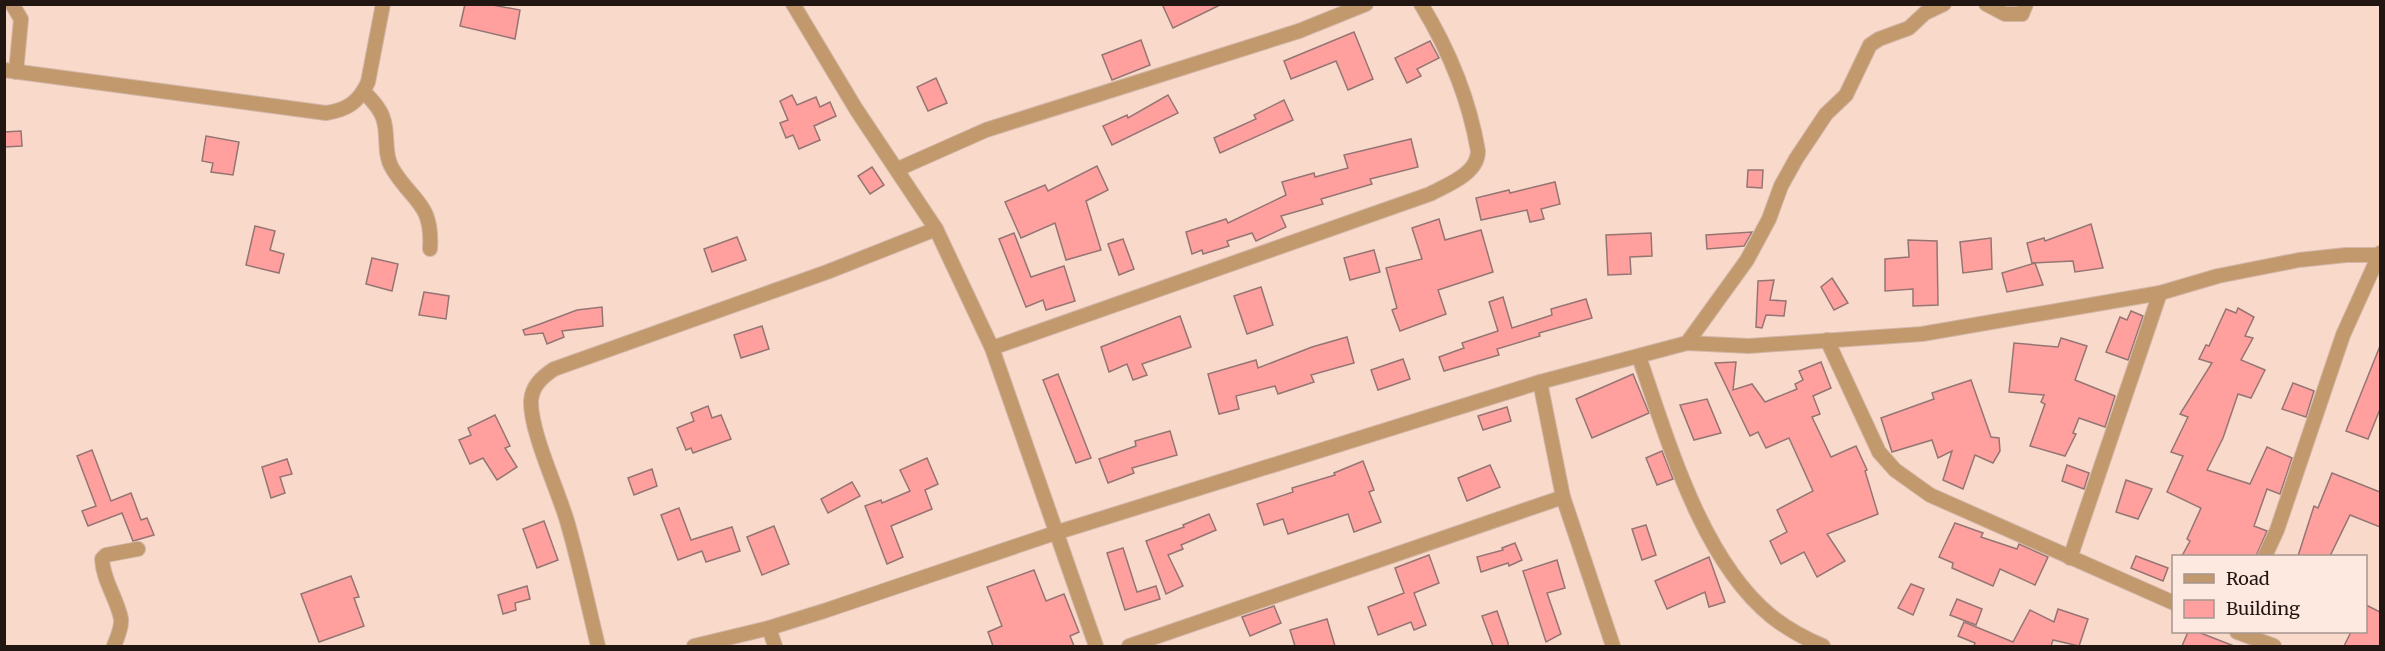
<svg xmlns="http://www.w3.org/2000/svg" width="2385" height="651" font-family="Merriweather,serif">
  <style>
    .building { fill: #ffa09e; stroke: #957573; stroke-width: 1.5 }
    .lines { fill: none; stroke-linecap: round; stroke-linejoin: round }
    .street-casing { stroke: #d2b6a9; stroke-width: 16 }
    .street { stroke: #c1996c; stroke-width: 14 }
  </style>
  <rect width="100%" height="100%" fill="#f9d9ca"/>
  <g class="building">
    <polygon points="465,4 487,4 520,10 515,39 460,26"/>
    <polygon points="1162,4 1222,4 1173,28"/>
    <polygon points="1354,32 1373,79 1348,90 1336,61 1291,79 1284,61"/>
    <polygon points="1141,40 1150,65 1112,80 1102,55"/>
    <polygon points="1430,41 1439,58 1417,69 1421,76 1407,83 1395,58"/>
    <polygon points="936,78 947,103 928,111 917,87"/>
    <polygon points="792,95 797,105 816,97 820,107 830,102 836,116 814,126 820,140 799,149 793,135 786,138 780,123 788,120 780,101"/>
    <polygon points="1168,95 1178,113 1112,145 1103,126 1127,115 1128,118"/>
    <polygon points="1284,100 1293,120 1220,153 1214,138 1256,119 1254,115"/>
    <polygon points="21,131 22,146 4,147 4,132"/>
    <polygon points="206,136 239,142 233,175 211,172 213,163 202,161"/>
    <polygon points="1411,139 1418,167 1370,179 1372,184 1321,199 1323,204 1281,216 1286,227 1256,241 1252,233 1227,241 1229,246 1203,254 1202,250 1192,254 1186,232 1226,219 1228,223 1286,195 1282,182 1314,173 1315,177 1348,168 1344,155"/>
    <polygon points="1097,166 1108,190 1086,201 1101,250 1066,260 1055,223 1021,238 1005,202 1045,185 1048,191"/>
    <polygon points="872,167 884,185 870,194 858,176"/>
    <polygon points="1748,170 1763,170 1762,188 1747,187"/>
    <polygon points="1555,182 1560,204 1541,209 1544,219 1530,222 1527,210 1481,220 1476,198 1509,190 1510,193"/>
    <polygon points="1439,219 1445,240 1481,230 1493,272 1438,290 1446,314 1400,331 1392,310 1397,308 1386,268 1422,259 1412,228"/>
    <polygon points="2091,224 2103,268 2075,272 2073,261 2032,263 2027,243 2044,238 2045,241"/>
    <polygon points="255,226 275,231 270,250 284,254 279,273 246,265"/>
    <polygon points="1752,232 1744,246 1707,249 1706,235"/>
    <polygon points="1014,233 1031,277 1064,266 1075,301 1046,310 1043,300 1026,307 999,239"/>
    <polygon points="1651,233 1652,256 1630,257 1631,274 1608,275 1606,235"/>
    <polygon points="737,237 746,260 712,272 704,249"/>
    <polygon points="1991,238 1992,269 1963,273 1960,242"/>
    <polygon points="1123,239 1134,269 1119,275 1108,244"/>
    <polygon points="1908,240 1937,241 1938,305 1913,306 1913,289 1885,291 1885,259 1909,257"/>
    <polygon points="1374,250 1380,272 1350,280 1344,258"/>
    <polygon points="372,258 398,264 392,291 366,284"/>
    <polygon points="2035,263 2043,285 2007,292 2002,273"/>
    <polygon points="1832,278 1848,303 1834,310 1821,287"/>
    <polygon points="1774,280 1770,300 1786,301 1784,316 1766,315 1762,328 1756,327 1758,281"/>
    <polygon points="1261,287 1273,325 1247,334 1234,296"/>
    <polygon points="424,292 449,296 446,319 419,315"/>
    <polygon points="1503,297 1512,328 1552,315 1551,309 1586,299 1592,318 1539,333 1540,336 1497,349 1499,355 1444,371 1439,357 1464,348 1462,343 1498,331 1489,302"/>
    <polygon points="602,307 603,326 562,331 564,337 547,344 543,333 525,335 523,330 540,324 577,310"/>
    <polygon points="2238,308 2254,317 2245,336 2253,338 2241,360 2265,370 2251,398 2238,394 2223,438 2207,470 2250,484 2267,447 2292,458 2280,494 2267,489 2254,526 2267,531 2256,556 2182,556 2190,541 2187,539 2201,508 2167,492 2183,456 2171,452 2188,417 2180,414 2212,363 2199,359 2206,345 2209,346 2226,309 2236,313"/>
    <polygon points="2131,311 2143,316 2128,360 2106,352 2120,317 2127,320"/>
    <polygon points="1180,316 1191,347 1142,364 1147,375 1133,380 1127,364 1109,372 1101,347"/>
    <polygon points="762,326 769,349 741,358 734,335"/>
    <polygon points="1347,337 1354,363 1311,375 1314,382 1278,394 1275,386 1236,396 1239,409 1219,414 1208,374 1256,360 1258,368 1312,347"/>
    <polygon points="2061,338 2087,346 2075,380 2115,396 2105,427 2079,418 2073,433 2076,434 2065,456 2030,446 2045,404 2041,402 2044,395 2009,392 2014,343 2058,347"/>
    <polygon points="2380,346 2380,409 2368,439 2346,431"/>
    <polygon points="1403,359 1410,379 1378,390 1371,370"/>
    <polygon points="1736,362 1733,390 1752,384 1765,402 1797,389 1795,384 1803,380 1799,371 1821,362 1831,388 1813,396 1820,414 1812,417 1831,457 1856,446 1867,470 1865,471 1878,514 1827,534 1845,561 1817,577 1804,552 1781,564 1770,541 1787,532 1777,510 1813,491 1789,438 1766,448 1758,432 1750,436 1715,363"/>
    <polygon points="1058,374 1091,458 1076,463 1043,380"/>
    <polygon points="1633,374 1649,413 1592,438 1576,399"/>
    <polygon points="1971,380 1991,437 1999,438 2000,451 1993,463 1975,455 1963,489 1943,480 1952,451 1938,458 1932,440 1892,452 1881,418 1934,399 1932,393"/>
    <polygon points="2293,383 2314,391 2306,417 2282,409"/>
    <polygon points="1707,399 1721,433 1694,440 1680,405"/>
    <polygon points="708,406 712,418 721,415 731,439 693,453 691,448 686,450 677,428 694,421 691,413"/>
    <polygon points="1507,407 1511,421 1483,430 1478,416"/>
    <polygon points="495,415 510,446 505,448 517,467 497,480 483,458 470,464 459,440 471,435 468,428"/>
    <polygon points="1170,431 1177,455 1132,468 1134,473 1108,483 1099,459 1136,446 1135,441"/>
    <polygon points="92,450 111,501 131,493 141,520 147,518 154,535 133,541 122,513 88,526 82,511 96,506 77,456"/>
    <polygon points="1662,451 1673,479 1657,485 1646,458"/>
    <polygon points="927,458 938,484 925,490 932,509 891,526 903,557 887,564 865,506 881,500 882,503 910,491 900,470"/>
    <polygon points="287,459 292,474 280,477 285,493 271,498 262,467"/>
    <polygon points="1363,461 1374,490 1369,492 1381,522 1354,532 1348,514 1288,534 1283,519 1264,525 1257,504 1293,492 1292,488 1335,475 1334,473"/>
    <polygon points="1490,465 1500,487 1467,501 1458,478"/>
    <polygon points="2067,465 2089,473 2084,489 2062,481"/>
    <polygon points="652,469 657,486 634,495 628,478"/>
    <polygon points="2332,473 2380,492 2380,527 2350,515 2330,556 2298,556 2314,506 2318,508"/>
    <polygon points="2126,480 2152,489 2138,519 2116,512"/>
    <polygon points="852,482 860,496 828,513 821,499"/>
    <polygon points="679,508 691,540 732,527 740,551 706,562 702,551 678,560 661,515"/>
    <polygon points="1209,514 1216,530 1181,545 1183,549 1168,555 1183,586 1166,594 1146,541 1184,527 1183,525"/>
    <polygon points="544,521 558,560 537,568 523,529"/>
    <polygon points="1955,523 1983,533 1981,537 2017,549 2019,544 2048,557 2035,585 2000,569 1993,586 1952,568 1953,563 1939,557"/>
    <polygon points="1646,525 1656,555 1642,560 1632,529"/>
    <polygon points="774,526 789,564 762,575 747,537"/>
    <polygon points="1515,543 1522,560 1509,566 1508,563 1481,572 1477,557 1503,550 1502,548"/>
    <polygon points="1123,548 1137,592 1156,586 1160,599 1125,610 1107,553"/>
    <polygon points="1429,555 1439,583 1414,593 1426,625 1414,630 1411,622 1378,635 1368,607 1404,593 1395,568"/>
    <polygon points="2136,556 2168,568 2163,581 2131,568"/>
    <polygon points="1709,557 1725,602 1709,607 1705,592 1667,609 1655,581"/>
    <polygon points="1557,560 1565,588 1547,593 1561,634 1546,642 1523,571"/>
    <polygon points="1034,570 1046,601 1064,594 1079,632 1070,636 1074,646 993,646 988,632 1002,626 987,587"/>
    <polygon points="351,576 359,597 354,598 364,626 319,642 301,594"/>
    <polygon points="1911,584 1924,589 1913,615 1898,608"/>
    <polygon points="527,586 530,599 515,603 516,610 503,614 498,595"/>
    <polygon points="1957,599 1982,609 1976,625 1950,615"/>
    <polygon points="2366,605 2380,612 2380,646 2344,646 2351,632 2366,632"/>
    <polygon points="1274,606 1281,623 1250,636 1242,617"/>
    <polygon points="2058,609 2088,619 2079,646 2053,640 2051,646 1974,646 1975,643 1958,636 1964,622 2013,642 2030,610 2054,622"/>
    <polygon points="1497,611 1508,643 1508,646 1493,646 1482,616"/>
    <polygon points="1327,619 1335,646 1295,646 1290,630"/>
    <polygon points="2188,632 2198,632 2234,646 2182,646"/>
  </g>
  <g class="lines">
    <g class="street-casing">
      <g id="street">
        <polyline points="12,4 21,19 16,72"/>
        <polyline points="793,4 856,109 936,229 992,348 1096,646"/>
        <polyline points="1986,4 2005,14 2022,14 2026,4"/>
        <path d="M4,70L326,113C347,110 359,102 368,82L383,4"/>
        <path d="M364,92C371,99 380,108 383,118C389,134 383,153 392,168C412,202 433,202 430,249"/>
        <polyline points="898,169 986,130 1299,31 1366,4"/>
        <polyline points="1827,340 1879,452 1895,470 1930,495 2174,603"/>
        <polyline points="1687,343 1747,260 1769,219 1781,186 1796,159 1826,114 1846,95 1870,45 1879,39 1909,28 1925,13 1944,4"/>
        <path d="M992,348L1430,194C1447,185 1478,174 1478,151C1469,98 1449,50 1421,4"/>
        <path d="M1639,357C1668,440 1701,559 1771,616C1786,628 1806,639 1823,646"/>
        <polyline points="1540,382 1563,497 1613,646"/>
        <polyline points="2265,556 2277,530 2343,335 2380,253"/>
        <polyline points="2070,558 2160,293"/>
        <polyline points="769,628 775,646"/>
        <polyline points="2237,632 2274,646"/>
        <path d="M114,646C117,638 122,628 121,619C117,598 103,581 102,559L106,555L138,549"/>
        <path d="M598,646C588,605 579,562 567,521C558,490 530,431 531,401C532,386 542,377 554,369L827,272L936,229"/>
        <polyline points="694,646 769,628 824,611 1055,533 1540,382 1687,343 1749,346 1922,334 2160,293 2218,276 2299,260 2346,255 2380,255"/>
        <polyline points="1129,646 1563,497"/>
      </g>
    </g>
    <use href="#street" class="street"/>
  </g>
  <rect width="2385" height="651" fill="none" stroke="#211611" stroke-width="12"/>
  <rect x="2172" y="555" width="195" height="78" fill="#fde9e0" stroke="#a5958d" stroke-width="1.5"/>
  <rect x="2184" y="574" width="30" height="9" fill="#c1996c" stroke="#a5958d" stroke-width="1.5"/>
  <text x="2226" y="585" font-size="18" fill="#211611">Road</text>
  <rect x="2184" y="600" width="30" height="18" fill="#ffa09e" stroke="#a5958d" stroke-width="1.5"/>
  <text x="2226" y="615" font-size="18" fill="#211611">Building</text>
</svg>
